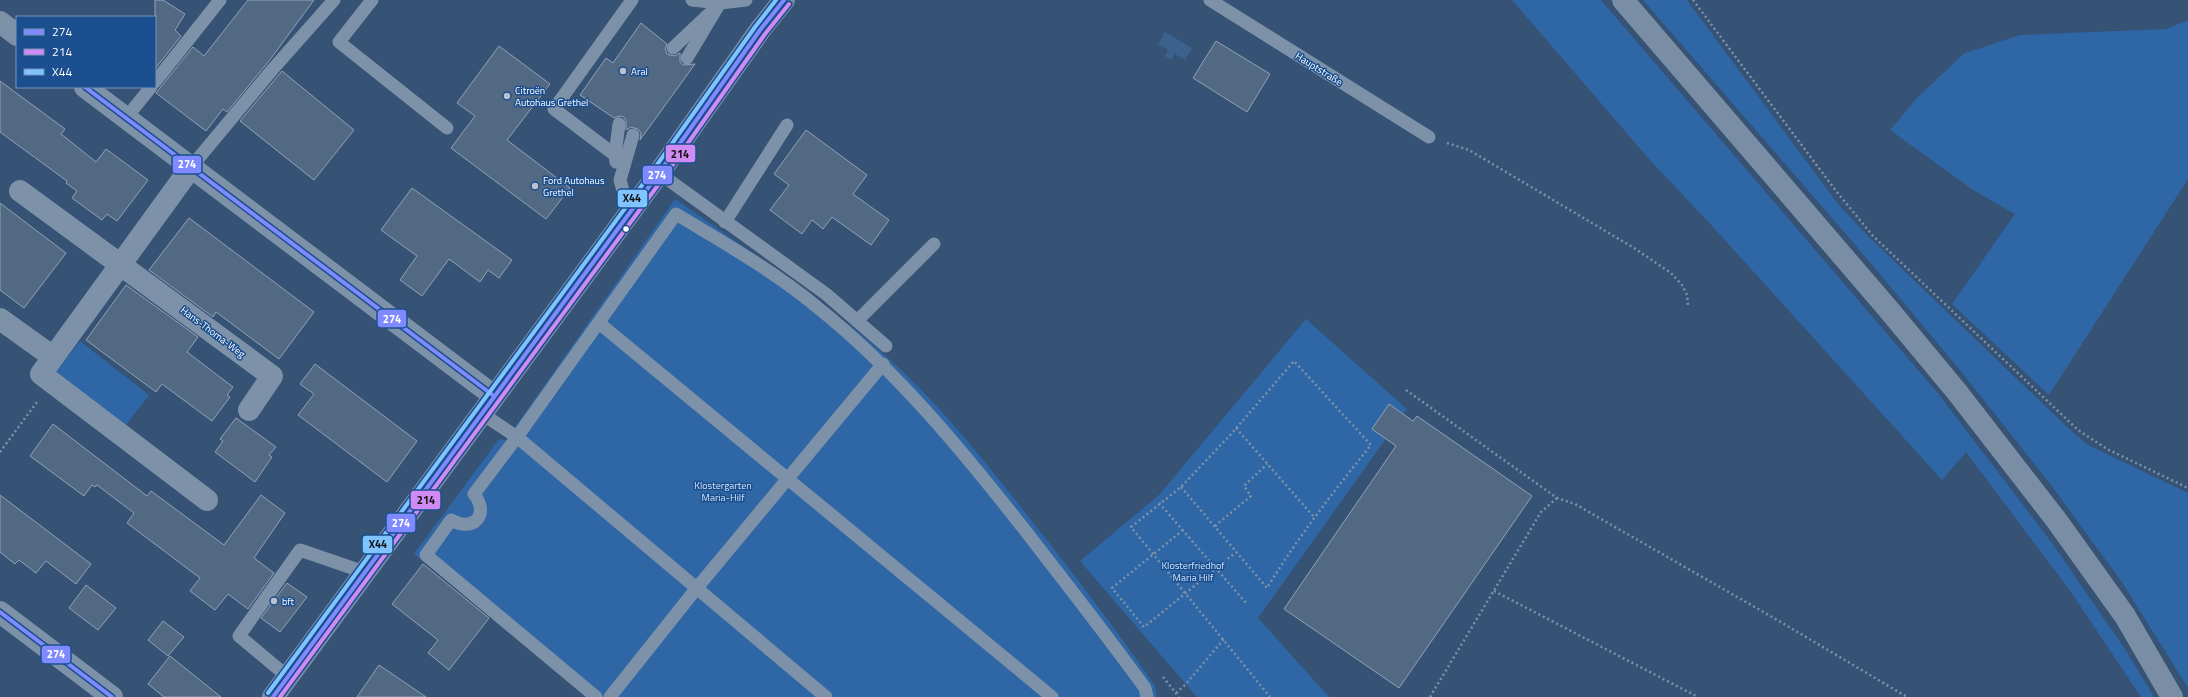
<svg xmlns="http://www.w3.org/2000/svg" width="2188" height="697" font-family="'Titillium Web',sans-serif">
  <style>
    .green { fill: #2f66a5 }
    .water { fill: #3b618d }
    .building { fill: #526984; stroke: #92a2b6 }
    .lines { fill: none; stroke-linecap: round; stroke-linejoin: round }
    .path { stroke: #7d92a8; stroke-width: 2.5; stroke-dasharray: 2 3; stroke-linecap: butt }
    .lane { stroke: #7d92a8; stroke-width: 13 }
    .street { stroke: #7d92a8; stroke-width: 22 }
    .secondary { stroke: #798da4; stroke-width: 22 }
    .bus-1-casing { stroke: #1b4f8f; stroke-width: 7 }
    .bus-2-casing { stroke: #1b4f8f; stroke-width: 7 }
    .bus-3-casing { stroke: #1b4f8f; stroke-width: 7 }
    .bus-1 { stroke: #808aff; stroke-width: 4 }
    .bus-2 { stroke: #cf8af4; stroke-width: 4 }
    .bus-3 { stroke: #80c4ff; stroke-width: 4 }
    .poi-dot { fill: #b9c2ce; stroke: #1b4f8f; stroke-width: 1.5 }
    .bus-dot { fill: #fff; stroke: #1b4f8f; stroke-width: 1.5 }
    .labels { text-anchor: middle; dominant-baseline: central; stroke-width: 3; stroke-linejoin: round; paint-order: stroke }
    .street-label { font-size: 10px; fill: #fff; stroke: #1b4f8f }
    .poi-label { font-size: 10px; fill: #fff; stroke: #1b4f8f; text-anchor: start }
    .park-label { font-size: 10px; fill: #cfe3fa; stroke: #1b4f8f }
    .line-badge { stroke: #1b4f8f; stroke-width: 1.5 }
    .badge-label { font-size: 11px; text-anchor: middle; font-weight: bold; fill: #fff }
    .pale-badge-label { font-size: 11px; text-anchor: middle; font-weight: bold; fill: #111 }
  </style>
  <rect width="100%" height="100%" fill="#365274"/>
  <g class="green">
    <polygon points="1512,0 1601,0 1937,392 2052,543 2127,652 2154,697 2141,697 2071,592 1966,452 1942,480 1713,227 1649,159"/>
    <polygon points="1643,0 1687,0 1838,204 1868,236 2066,426 2088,445 2188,493 2188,688 2121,581 2051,485 1963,374 1858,248"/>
    <polygon points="2188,20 2188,179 2049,395 1952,304 2015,214 1973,190 1890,130 1916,99 1963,54 2020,35 2166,29"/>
    <path d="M675,199C752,253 830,304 899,368C948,414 989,467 1031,520C1074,574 1116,629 1155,686L1157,697H585L588,694L414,554L499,439L506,440Z"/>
    <polygon points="1306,319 1407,409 1258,618 1329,697 1197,697 1080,561 1159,495"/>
    <polygon points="80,341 149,395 123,429 53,375"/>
  </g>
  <polygon class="water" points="1165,32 1192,48 1185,60 1175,54 1171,60 1165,56 1168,50 1158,44"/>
  <g class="building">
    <polygon points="155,0 163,0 185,14 175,30 181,36 155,69"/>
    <polygon points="248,0 314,0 269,61 227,112 223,109 206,131 156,93 193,47 204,56"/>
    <polygon points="641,23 667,44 665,49 667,54 674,56 680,53 680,62 683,65 695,64 640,140 641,133 638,129 631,127 626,130 626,121 624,117 620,116 614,118 580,95 606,58 613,63"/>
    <polygon points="1216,41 1270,74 1247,112 1193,78"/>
    <polygon points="499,46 550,84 507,140 570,188 546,219 451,148 475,116 457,103"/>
    <polygon points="282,71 354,130 314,180 240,121"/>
    <polygon points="0,81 65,129 61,134 96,162 106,149 148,180 117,221 107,214 102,220 72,198 77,191 66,183 67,181 0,132"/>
    <polygon points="806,130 867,175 853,194 889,220 871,245 832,217 823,229 812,220 802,234 770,210 789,185 774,174"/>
    <polygon points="412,188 512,260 499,278 488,270 480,282 449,259 422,296 400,280 417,256 381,230"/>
    <polygon points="0,203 66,253 24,308 0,290"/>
    <polygon points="189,218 314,312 279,359 216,312 213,317 149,270"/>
    <polygon points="126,285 198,337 187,352 233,387 227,395 230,397 212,421 162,384 156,392 86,340"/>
    <polygon points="315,364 417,441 387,482 298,415 314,394 300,384"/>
    <polygon points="1389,404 1413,421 1417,416 1532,496 1399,688 1284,609 1396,446 1372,429"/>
    <polygon points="236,418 276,447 269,455 272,457 255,482 215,452 223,441 220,439"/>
    <polygon points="53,424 147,496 151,491 224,545 261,495 285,513 254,558 274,573 248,609 228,594 215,610 190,591 200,578 127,523 134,513 97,485 95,487 92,485 84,496 30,456"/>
    <polygon points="0,495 91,564 76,584 46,561 36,573 19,560 15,564 0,552"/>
    <polygon points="423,564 489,618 449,670 428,653 438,640 392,604"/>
    <polygon points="287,583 307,597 280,632 261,618"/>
    <polygon points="86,585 116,608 98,630 69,608"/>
    <polygon points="163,621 184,637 168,656 148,640"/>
    <polygon points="170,656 221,697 164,697 148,684"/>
    <polygon points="379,665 426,697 357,697"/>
  </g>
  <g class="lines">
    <g class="path">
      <polyline points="1693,0 1836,191 1873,236 2078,430 2107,449 2188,488"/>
      <polyline points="1447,143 1469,150 1634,248 1671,273 1682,285 1687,295 1688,306"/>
      <polyline points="1406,390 1557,498 1575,504 1779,621 1907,697"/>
      <polyline points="1236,428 1314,517"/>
      <polyline points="0,452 37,402"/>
      <path d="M1181,487L1267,588C1298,537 1334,491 1371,445L1294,361L1233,432L1181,487L1131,527L1270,697"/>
      <polyline points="1159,503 1247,604"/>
      <polyline points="1215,526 1251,496 1244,486 1267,464"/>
      <polyline points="1183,530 1112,588 1144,627 1236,552"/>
      <polyline points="1494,591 1698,697"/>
      <polyline points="1163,677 1179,697"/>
      <polyline points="1176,693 1185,685 1224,639"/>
      <polyline points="1430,697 1541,512 1557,498"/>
    </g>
    <g class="lane">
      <polyline points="372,0 339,42 447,128"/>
      <polyline points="692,0 720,3"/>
      <polyline points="1210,0 1429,137"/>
      <polyline points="673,48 709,14"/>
      <polyline points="687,58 720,3 746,0"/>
      <polyline points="155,82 220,0"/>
      <polyline points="126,118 151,87"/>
      <polyline points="615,155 554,109 632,0"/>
      <polyline points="616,162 615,155 619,124"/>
      <polyline points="192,166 272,70 334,0"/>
      <polyline points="659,173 826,294 886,346"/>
      <polyline points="629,212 620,180 633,135"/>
      <polyline points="725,222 787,125"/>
      <polyline points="857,321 934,244"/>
      <polyline points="599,323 1052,697"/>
      <polyline points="481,413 517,437 826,697"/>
      <polyline points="288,677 239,636 300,550 364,572"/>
      <path d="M596,697L426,555L451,520C474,533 490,514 474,494L517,437L676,214C724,243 774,271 817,307C897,371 961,449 1024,529C1065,582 1106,634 1145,688L1147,697"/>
      <polyline points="610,697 696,589 883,364"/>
    </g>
    <g class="street">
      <polyline points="0,22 17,35"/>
      <polyline points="85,87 494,396"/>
      <polyline points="192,166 41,374 207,500"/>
      <polyline points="20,191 272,376 249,410"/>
      <polyline points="0,319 53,357"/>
      <polyline points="0,612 112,697"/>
    </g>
    <g class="secondary">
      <polyline points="1623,0 1889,310 1957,392 2057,521 2125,616 2172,697"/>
      <polyline points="273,697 659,173 760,30 784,0"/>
    </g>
    <g class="bus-1-casing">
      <g id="bus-1">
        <polyline points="85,87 494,396"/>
        <polyline points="0,612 112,697"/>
        <polyline points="273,697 659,173 760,30 784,0"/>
      </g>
    </g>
    <g class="bus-2-casing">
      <polyline id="bus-2" points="280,697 664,177 765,34 789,4"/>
    </g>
    <g class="bus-3-casing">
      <polyline id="bus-3" points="268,693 654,169 755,27 776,0"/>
    </g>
    <use href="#bus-1" class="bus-1"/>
    <use href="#bus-2" class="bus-2"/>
    <use href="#bus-3" class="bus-3"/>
  </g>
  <g class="poi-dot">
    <circle cx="623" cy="71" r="4"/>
    <circle cx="507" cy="96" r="4"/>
    <circle cx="535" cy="186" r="4"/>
    <circle cx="274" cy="601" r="4"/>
  </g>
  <circle class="bus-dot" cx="626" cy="229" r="3.5"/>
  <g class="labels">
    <g class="street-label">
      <text transform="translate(1319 69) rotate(32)">Hauptstraße</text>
      <text transform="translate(213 332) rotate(37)">Hans-Thoma-Weg</text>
    </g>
    <g class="poi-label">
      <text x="631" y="71">Aral</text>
      <text x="515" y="90">Citroën<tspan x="515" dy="12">Autohaus Grethel</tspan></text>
      <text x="543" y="180">Ford Autohaus<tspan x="543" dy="12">Grethel</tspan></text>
      <text x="282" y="601">bft</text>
    </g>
    <g class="park-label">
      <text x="723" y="485">Klostergarten<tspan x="723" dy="12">Maria-Hilf</tspan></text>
      <text x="1193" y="565">Klosterfriedhof<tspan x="1193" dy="12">Maria Hilf</tspan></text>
    </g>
  </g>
  <g class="line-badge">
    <rect x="665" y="144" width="31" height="19" rx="4" fill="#cf8af4"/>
    <rect x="172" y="155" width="30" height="19" rx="4" fill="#808aff"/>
    <rect x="642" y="165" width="31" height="20" rx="4" fill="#808aff"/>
    <rect x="617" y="189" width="31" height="19" rx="4" fill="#80c4ff"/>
    <rect x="377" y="309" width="30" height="19" rx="4" fill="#808aff"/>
    <rect x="410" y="490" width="31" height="20" rx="4" fill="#cf8af4"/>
    <rect x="386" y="513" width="30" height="20" rx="4" fill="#808aff"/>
    <rect x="362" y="535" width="31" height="19" rx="4" fill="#80c4ff"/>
    <rect x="41" y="645" width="30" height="19" rx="4" fill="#808aff"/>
  </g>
  <g class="badge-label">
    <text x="187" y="168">274</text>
    <text x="657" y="179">274</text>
    <text x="392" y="323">274</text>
    <text x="401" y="527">274</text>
    <text x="56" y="658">274</text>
  </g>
  <g class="pale-badge-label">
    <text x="680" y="158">214</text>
    <text x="632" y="202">X44</text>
    <text x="426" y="504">214</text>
    <text x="378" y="548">X44</text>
  </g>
  <rect x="16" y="16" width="140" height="72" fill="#1b4f8f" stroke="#7695bc"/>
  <rect x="24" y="29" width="20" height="6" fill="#808aff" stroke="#7695bc"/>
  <text x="52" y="36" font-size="12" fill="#ffffff">274</text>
  <rect x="24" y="49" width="20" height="6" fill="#cf8af4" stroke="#7695bc"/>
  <text x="52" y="56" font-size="12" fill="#ffffff">214</text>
  <rect x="24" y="69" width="20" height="6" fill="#80c4ff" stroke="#7695bc"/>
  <text x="52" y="76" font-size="12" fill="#ffffff">X44</text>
</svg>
